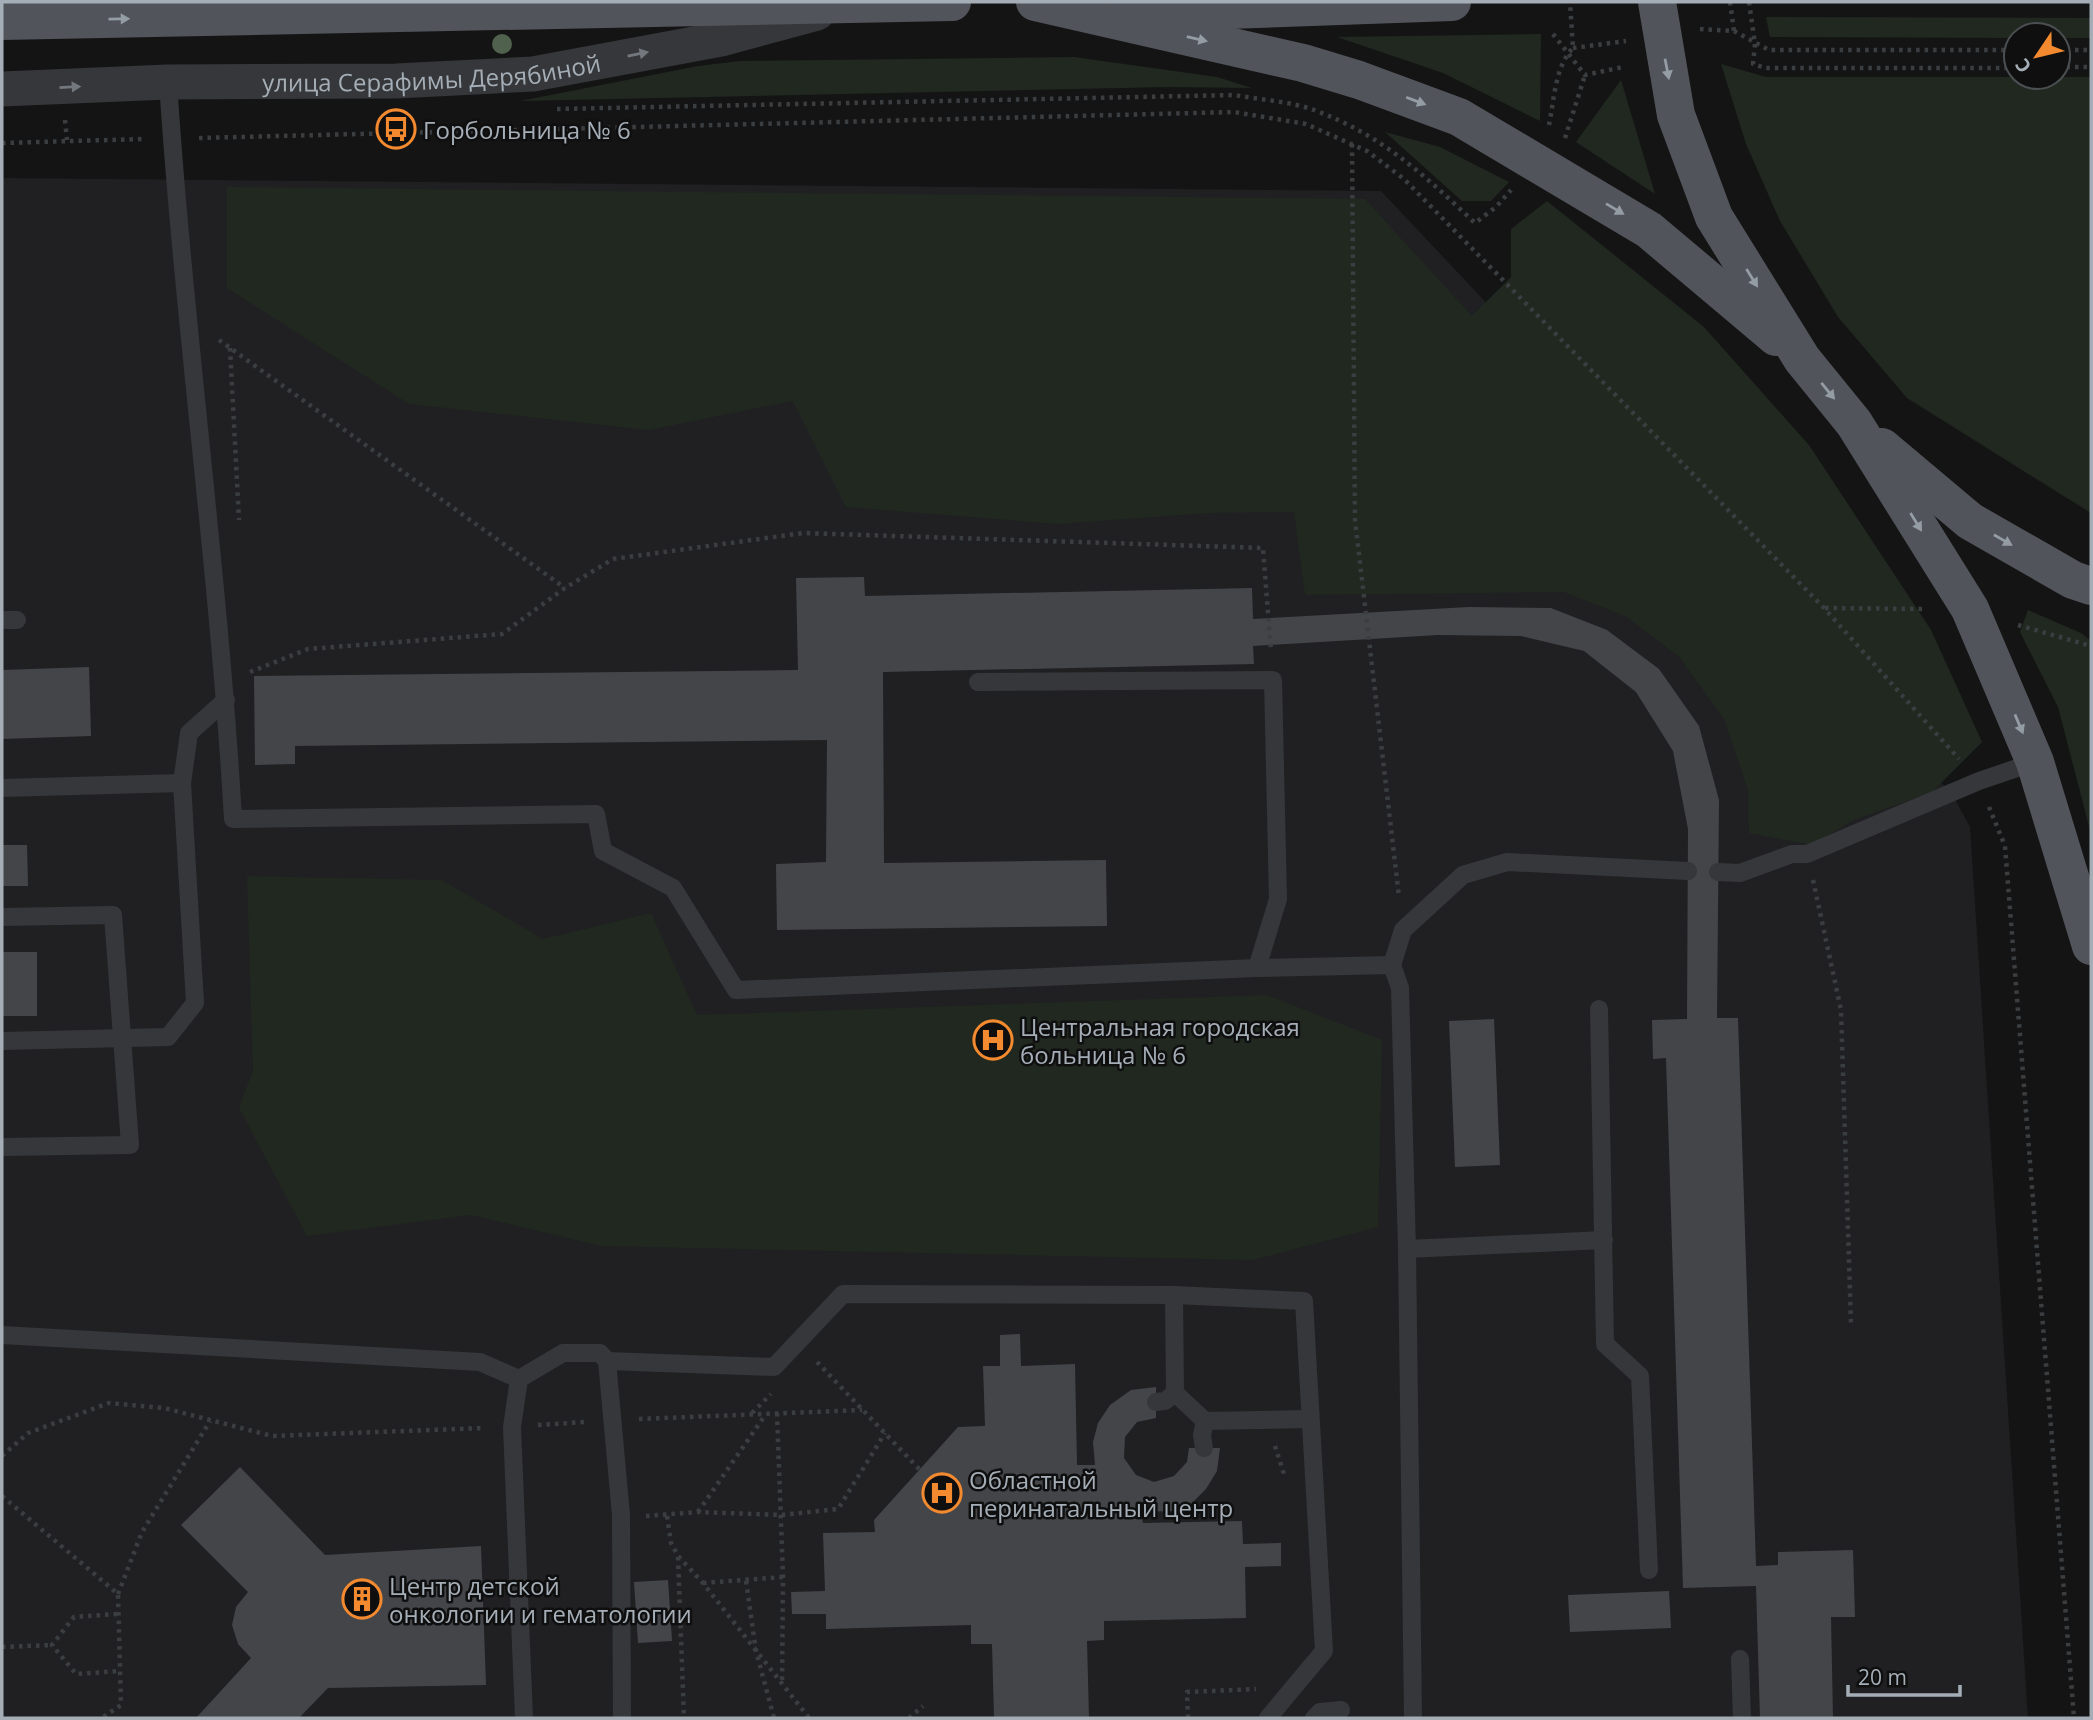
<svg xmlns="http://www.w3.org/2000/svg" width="2093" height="1720" font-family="'Open Sans',sans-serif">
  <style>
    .built { fill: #202022 }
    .green { fill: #202820 }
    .building { fill: #434549 }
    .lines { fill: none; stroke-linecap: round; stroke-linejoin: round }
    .path { stroke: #3b3e41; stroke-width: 4.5; stroke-dasharray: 3.5 5; stroke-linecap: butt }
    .lane { stroke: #35373a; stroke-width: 18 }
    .street { stroke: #35373a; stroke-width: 35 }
    .primary { stroke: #51545a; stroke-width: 38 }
    .tree { fill: #50624e }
    .oneway { fill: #949ca4 }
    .oneway2 { fill: #73787e }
    .labels { text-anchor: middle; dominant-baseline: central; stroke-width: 5; stroke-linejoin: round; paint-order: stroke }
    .street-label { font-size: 24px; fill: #a5aeb6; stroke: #0f0f10 }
    .poi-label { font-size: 24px; fill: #a5aeb6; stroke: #0f0f10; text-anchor: start }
  </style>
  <rect width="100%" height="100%" fill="#141415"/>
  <polygon class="built" points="2,178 1381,191 1922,765 1951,792 1970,827 2028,1718 2,1718"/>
  <g class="green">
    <polygon points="1766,17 2091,18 2091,38 2058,38 2058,35 2016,35 2016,38 1770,37"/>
    <polygon points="1541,34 1540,121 1443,73 1337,37"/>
    <polygon points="1074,57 1217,77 1252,88 1168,87 520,101 698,66 740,61"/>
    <polygon points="1721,64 1766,77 2091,77 2091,513 1907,398 1838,317 1780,221 1746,144"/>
    <polygon points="1621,80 1655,194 1576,142"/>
    <polygon points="1385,132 1440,147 1509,182 1491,201 1462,201"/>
    <polygon points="227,187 1365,199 1472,316 1511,277 1511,229 1547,201 1704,327 1809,445 1931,630 1982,742 1932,792 1854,820 1811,845 1749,833 1748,790 1724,719 1680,658 1627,617 1564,592 1305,595 1294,512 1208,513 1058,524 846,507 793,401 649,430 409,404 227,288"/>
    <polygon points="2028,610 2081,633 2091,641 2091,834 2058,707 2020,632"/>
    <polygon points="247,876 442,880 543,939 651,913 697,1015 1267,995 1382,1040 1378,1227 1253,1260 601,1246 471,1215 307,1236 239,1108 253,1070"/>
  </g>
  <g class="building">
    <polygon points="864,577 865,596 1252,588 1253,619 1469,607 1551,608 1607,630 1659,669 1699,726 1719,800 1717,1018 1738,1018 1756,1566 1778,1565 1778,1552 1853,1550 1855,1617 1831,1617 1833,1718 1760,1718 1756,1586 1683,1588 1666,1058 1653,1059 1652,1020 1687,1019 1688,829 1673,751 1636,692 1584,651 1521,636 1438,635 1253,646 1254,664 883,672 884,863 1106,860 1107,926 777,930 776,864 826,862 827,740 295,746 295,764 255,765 254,676 798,670 796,578"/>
    <polygon points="89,667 91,736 2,739 2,670"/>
    <polygon points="2,845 27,845 28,886 2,886"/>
    <rect x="2" y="952" width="35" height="64"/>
    <polygon points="1494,1019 1500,1165 1455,1167 1449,1021"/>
    <polygon points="1020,1334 1021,1366 1075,1364 1077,1465 1095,1465 1093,1442 1098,1423 1110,1405 1131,1390 1156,1387 1156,1418 1137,1422 1125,1437 1124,1458 1136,1475 1154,1482 1174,1476 1187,1462 1189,1448 1220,1448 1217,1471 1206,1489 1190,1505 1172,1511 1141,1512 1143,1523 1242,1521 1243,1544 1281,1543 1281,1566 1245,1567 1246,1618 1104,1621 1104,1640 1087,1641 1089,1718 994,1718 992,1644 971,1644 971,1625 826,1629 826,1614 792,1614 791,1592 825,1591 823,1533 875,1532 874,1520 958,1427 985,1426 983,1366 1000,1366 1000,1335"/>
    <polygon points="240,1467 325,1555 481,1546 486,1685 328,1688 299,1718 196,1718 251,1658 238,1644 232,1625 236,1607 248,1592 181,1525"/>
    <polygon points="668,1580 672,1641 638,1643 634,1582"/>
    <polygon points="1669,1591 1671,1628 1570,1632 1568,1595"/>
  </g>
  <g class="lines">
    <g class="path">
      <polyline points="1730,2 1734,31"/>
      <polyline points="1749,2 1755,44 1753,64 1765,68 2016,68"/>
      <polyline points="1700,29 1734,31 1769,50 2016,50"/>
      <polyline points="1553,34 1585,75 1623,67"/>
      <polyline points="1573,48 1626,41"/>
      <polyline points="2058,50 2091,50"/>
      <polyline points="2058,67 2091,67"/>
      <path d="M557,109L1235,95C1260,100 1290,101 1314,110C1382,135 1424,175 1475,223L1496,207L1511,190"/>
      <polyline points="65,120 67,140"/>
      <path d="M1549,125C1554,101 1555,66 1573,48L1570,2"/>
      <polyline points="199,138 1234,112 1306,124 1367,151 1404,179 1824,608 1959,759"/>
      <polyline points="1565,138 1585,75"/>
      <polyline points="2,143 144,139"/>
      <polyline points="1352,144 1355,520 1399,897"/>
      <polyline points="219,340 565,588"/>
      <polyline points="230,348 239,520"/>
      <polyline points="1825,608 1924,609"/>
      <polyline points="2018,625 2091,646"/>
      <polyline points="250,672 308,649 502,634 565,588 613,559 803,533 1263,548 1271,652"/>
      <polyline points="1989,807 2005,846 2074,1718"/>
      <polyline points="1813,880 1841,1010 1851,1324"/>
      <polyline points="817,1362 920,1470"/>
      <polyline points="752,1413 771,1394"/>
      <polyline points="777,1413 783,1577 782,1685"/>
      <polyline points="639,1419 862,1410"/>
      <polyline points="538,1425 585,1422"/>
      <polyline points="1275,1446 1284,1474"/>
      <polyline points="2,1456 28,1433 109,1403 164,1408 272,1436 484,1428"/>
      <polyline points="2,1496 118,1594 121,1705 102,1718"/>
      <polyline points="698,1512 766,1414"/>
      <polyline points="646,1516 698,1512 781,1515 838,1509 885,1433"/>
      <polyline points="667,1516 671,1543 678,1556 703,1583 809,1718"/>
      <polyline points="678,1557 684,1718"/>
      <polyline points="746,1581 756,1651 774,1718"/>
      <polyline points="703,1583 783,1577"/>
      <polyline points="118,1594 142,1532 210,1421"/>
      <polyline points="117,1614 74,1617 52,1645 76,1674 119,1671"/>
      <polyline points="2,1647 52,1645"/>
      <polyline points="909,1718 923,1706"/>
      <polyline points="1188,1718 1187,1692 1256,1689"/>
    </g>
    <g class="lane">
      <path d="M168,82C184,328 219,573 233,819L596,814L603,851L673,888L736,990L1257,968L1392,965L1400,988L1407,1249L1413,1718"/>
      <polyline points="2,620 17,620"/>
      <polyline points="978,682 1273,680 1278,899 1257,968"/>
      <polyline points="2,788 182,783"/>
      <polyline points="1718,872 1740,873 1792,854 1807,854 1979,781 2035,762"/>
      <polyline points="2,917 113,915 130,1145 2,1147"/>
      <polyline points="1392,965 1403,930 1463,875 1507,862 1688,871"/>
      <polyline points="1599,1009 1605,1344 1640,1376 1649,1570"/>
      <polyline points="2,1041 168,1037 195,1003 182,783 189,733 226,700"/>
      <polyline points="1407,1249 1604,1240"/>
      <polyline points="1174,1295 1175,1393 1205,1421 1309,1419"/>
      <polyline points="2,1335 480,1362 519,1379"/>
      <polyline points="607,1361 774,1367 843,1294 1174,1295 1304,1301 1324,1651 1268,1718"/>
      <polyline points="1156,1402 1165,1401 1175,1393"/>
      <polyline points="1204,1448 1202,1435 1205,1421"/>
      <polyline points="1740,1659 1742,1718"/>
      <polyline points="524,1718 512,1427 519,1379 563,1353 600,1353 607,1361 621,1515 622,1718"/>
      <polyline points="1314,1718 1320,1712 1341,1710"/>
    </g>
    <path class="street" id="s1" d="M2,89L168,82L396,81L533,74L721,39L817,13"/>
    <g class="primary">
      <polyline points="1035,2 1303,63 1359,80 1459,117 1649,230 1776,337"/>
      <polyline points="1657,2 1676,115 1714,217 1802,359 1854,423 1970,609 2035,762 2091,946"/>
      <polyline points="1130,5 1228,10 1452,2"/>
      <polyline points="2,21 952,2"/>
      <polyline points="1882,447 1970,521 2073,580 2091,586"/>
    </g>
  </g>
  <circle class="tree" cx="502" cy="44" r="10"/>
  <defs><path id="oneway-solid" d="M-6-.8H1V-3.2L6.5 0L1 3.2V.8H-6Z" transform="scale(1.75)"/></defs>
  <g class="oneway">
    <use href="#oneway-solid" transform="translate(119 19) rotate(-1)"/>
    <use href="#oneway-solid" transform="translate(1197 39) rotate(13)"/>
    <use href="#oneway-solid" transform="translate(1667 69) rotate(79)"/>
    <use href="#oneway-solid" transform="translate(1416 101) rotate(21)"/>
    <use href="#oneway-solid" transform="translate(1615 209) rotate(31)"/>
    <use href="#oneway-solid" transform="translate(1752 278) rotate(58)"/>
    <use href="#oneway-solid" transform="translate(1828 391) rotate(51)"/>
    <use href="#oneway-solid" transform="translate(1916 522) rotate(58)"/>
    <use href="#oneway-solid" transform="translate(2003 540) rotate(30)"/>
    <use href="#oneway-solid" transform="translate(2019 724) rotate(67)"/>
  </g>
  <g class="oneway2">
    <use href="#oneway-solid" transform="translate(638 54) rotate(-11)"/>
    <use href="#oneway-solid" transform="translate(70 87) rotate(-3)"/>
  </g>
  <defs>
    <g id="bus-ring" transform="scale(2.0125)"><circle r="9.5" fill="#0f0f10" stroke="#f38a2f" stroke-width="1.5"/><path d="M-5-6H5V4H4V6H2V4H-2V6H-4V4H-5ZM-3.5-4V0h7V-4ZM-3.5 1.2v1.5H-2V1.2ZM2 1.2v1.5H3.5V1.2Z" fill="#f38a2f"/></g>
    <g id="hospital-ring" transform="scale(2.0125)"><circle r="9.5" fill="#0f0f10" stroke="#f38a2f" stroke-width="1.5"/><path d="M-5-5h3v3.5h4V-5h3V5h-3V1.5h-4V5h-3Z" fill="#f38a2f"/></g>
    <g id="building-ring" transform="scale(2.0125)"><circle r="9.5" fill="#0f0f10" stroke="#f38a2f" stroke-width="1.5"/><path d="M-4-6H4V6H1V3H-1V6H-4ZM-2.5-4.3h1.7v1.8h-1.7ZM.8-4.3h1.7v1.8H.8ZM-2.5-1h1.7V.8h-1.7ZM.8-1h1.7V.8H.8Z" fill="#f38a2f"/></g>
  </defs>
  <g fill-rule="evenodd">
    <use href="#bus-ring" x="396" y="129"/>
    <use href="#hospital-ring" x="993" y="1040"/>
    <use href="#hospital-ring" x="942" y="1493"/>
    <use href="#building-ring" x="362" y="1599"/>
  </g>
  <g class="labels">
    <g class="street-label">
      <text stroke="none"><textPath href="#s1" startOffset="430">улица Серафимы Дерябиной</textPath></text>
    </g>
    <g class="poi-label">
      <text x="423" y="129">Горбольница № 6</text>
      <text x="1020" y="1026">Центральная городская<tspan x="1020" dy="28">больница № 6</tspan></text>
      <text x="969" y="1479">Областной<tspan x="969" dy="28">перинатальный центр</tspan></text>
      <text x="389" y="1585">Центр детской<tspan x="389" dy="28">онкологии и гематологии</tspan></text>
    </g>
  </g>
  <rect width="2093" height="1720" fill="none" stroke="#a5aeb6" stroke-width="7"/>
  <g transform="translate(2037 56) rotate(235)"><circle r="33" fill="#0f0f10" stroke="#4b4f52" stroke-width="2"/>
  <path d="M0-5L12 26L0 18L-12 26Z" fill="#f38a2f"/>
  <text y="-10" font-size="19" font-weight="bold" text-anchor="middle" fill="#a5aeb6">С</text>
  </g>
  <path d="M1848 1685v10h112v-10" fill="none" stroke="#a5aeb6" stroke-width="3.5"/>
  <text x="1858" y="1685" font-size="21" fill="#a5aeb6" stroke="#0f0f10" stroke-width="5" paint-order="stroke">20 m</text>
</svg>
